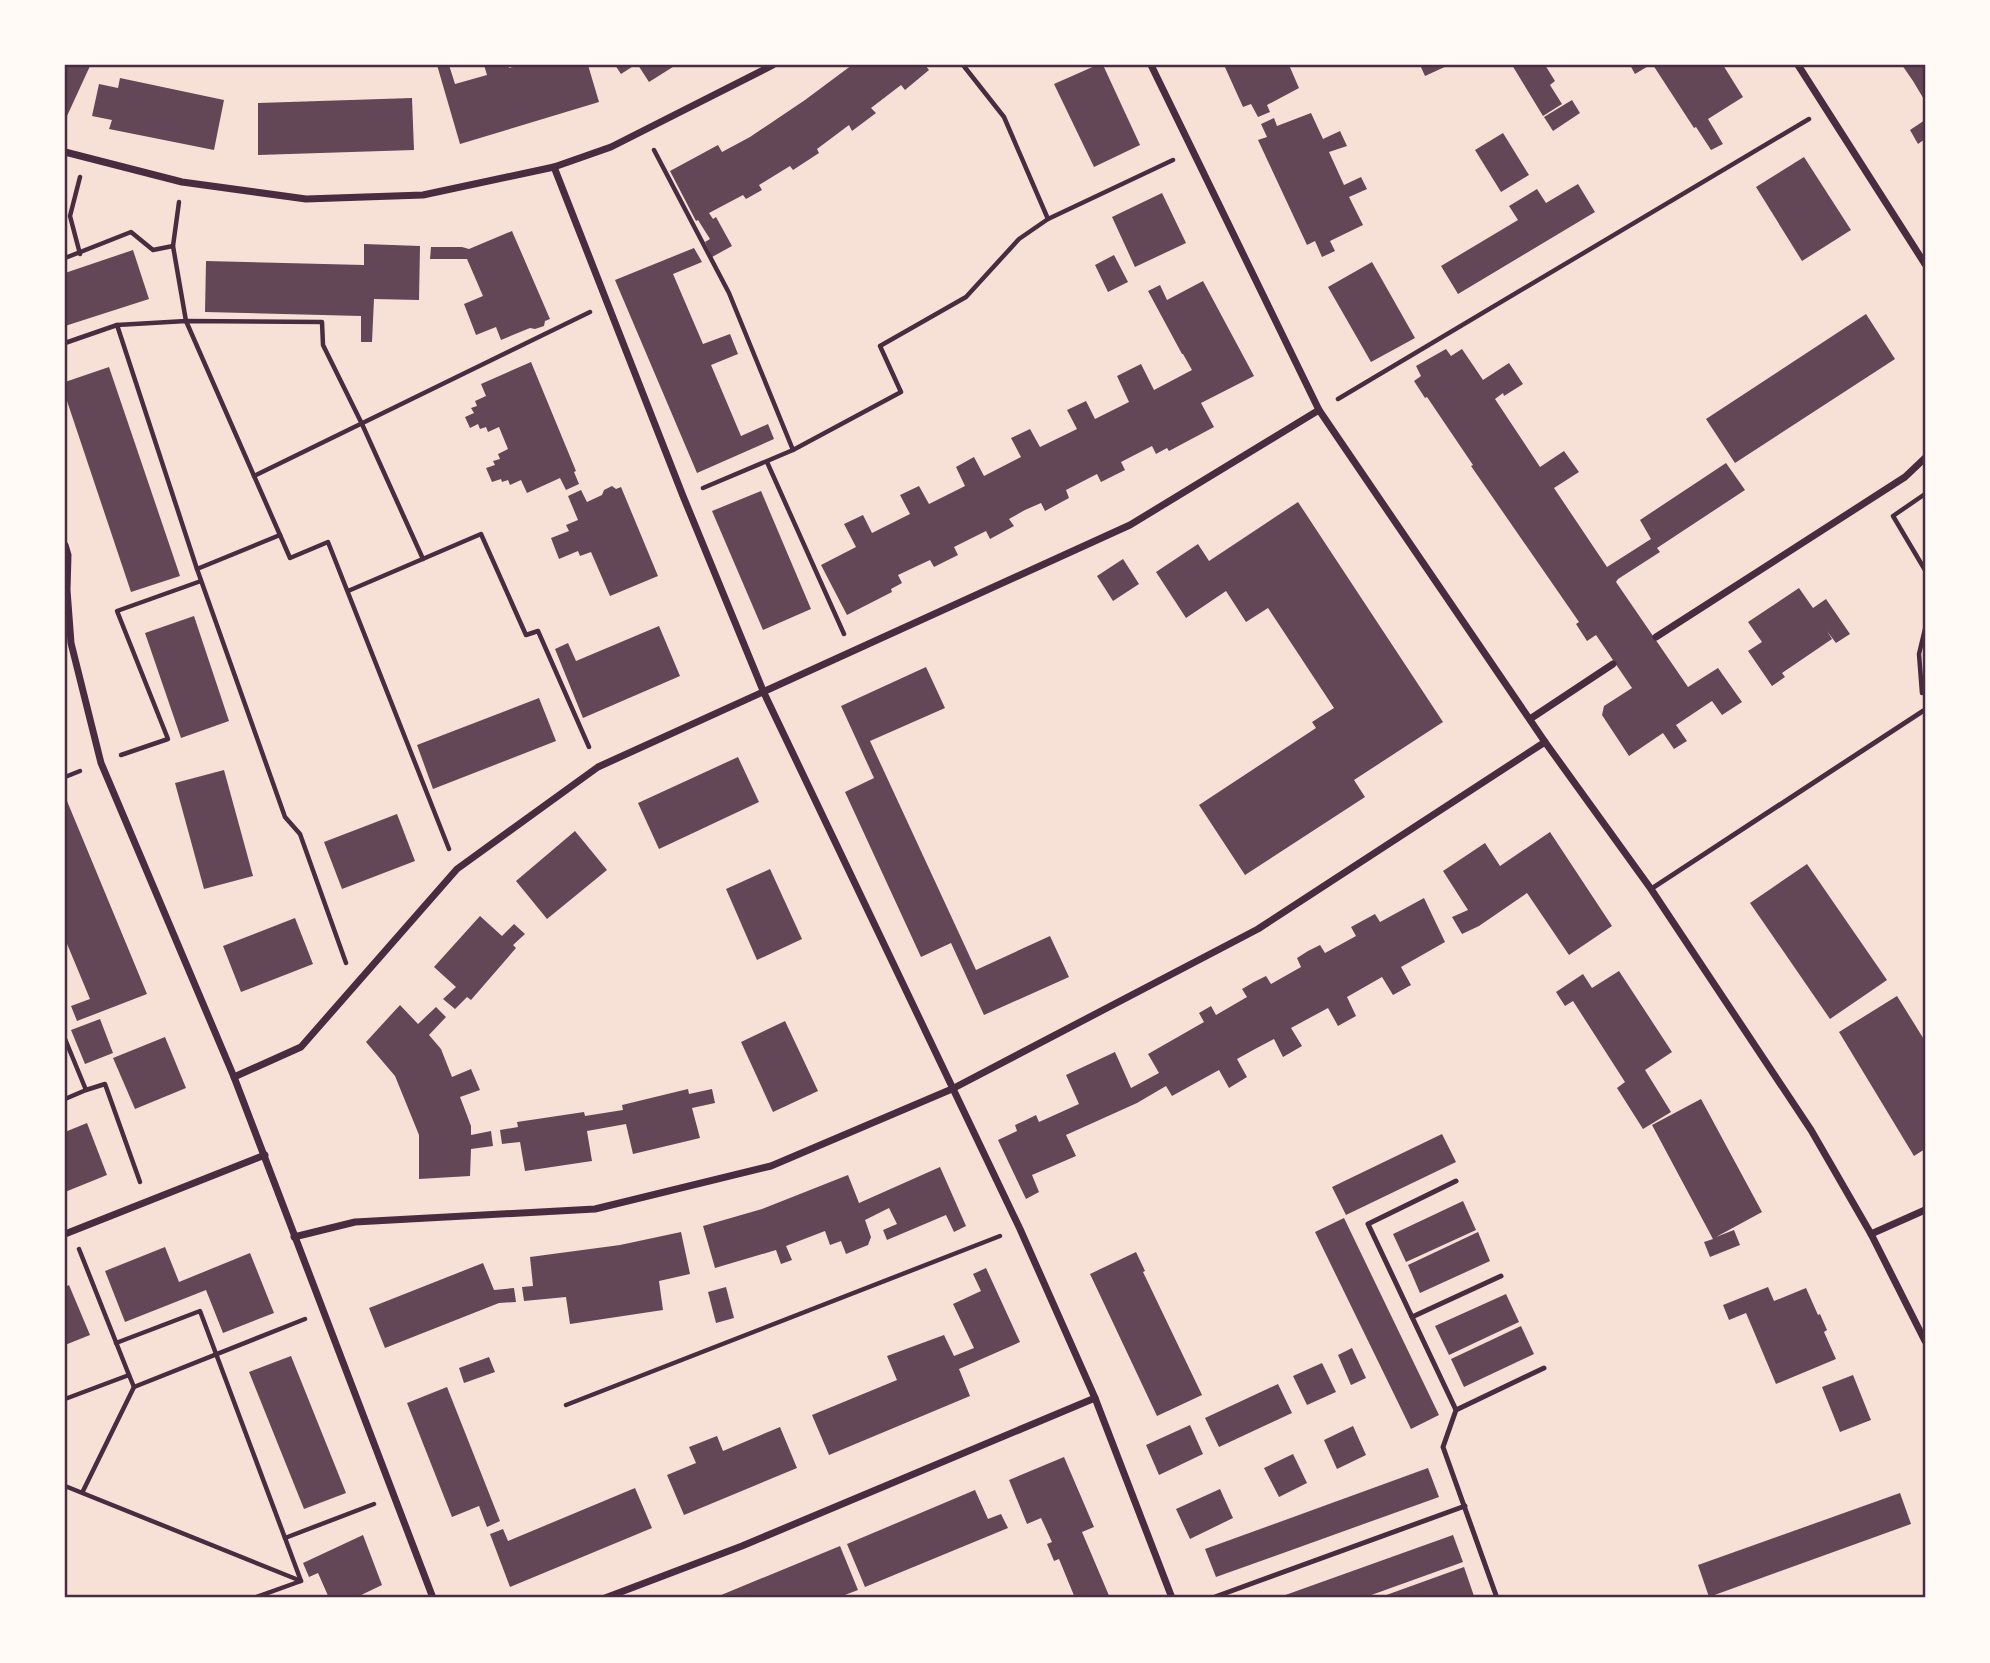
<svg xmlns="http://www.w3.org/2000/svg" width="1990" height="1663" font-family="'Varela Round',sans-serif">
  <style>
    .building { fill: #644757 }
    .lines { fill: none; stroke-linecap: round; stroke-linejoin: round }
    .path { stroke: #4a2c40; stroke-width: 4.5 }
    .service { stroke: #4a2c40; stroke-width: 5 }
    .minor { stroke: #4a2c40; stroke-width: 7 }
    .neatline { fill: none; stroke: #4a2c40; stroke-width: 2.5 }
  </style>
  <rect width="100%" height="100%" fill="#f7e1d7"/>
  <g class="building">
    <polygon points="65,65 90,66 67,116 65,115"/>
    <polygon points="437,65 449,65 455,84 487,75 484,65 508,65 509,68 521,65 588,65 599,102 460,144"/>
    <polygon points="615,65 635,65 621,74"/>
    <polygon points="638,65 676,65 649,82"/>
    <polygon points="852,65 925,65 929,70 905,90 901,85 871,108 876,113 852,131 849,125 817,149 819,153 793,170 790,166 759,185 762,190 746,199 743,195 709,213 713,219 716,217 732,246 712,257 705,242 710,239 698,220 696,221 670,171 718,145 722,152 750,137 805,100"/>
    <polygon points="1097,65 1103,65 1140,145 1094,167 1054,84"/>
    <polygon points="1224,65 1289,65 1299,88 1267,105 1270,112 1258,117 1251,104 1243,107"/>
    <polygon points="1420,65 1449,65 1425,76"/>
    <polygon points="1512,65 1545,65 1555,81 1550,85 1562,104 1543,116"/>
    <polygon points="1630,65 1650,65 1635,74"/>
    <polygon points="1653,65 1723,65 1743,97 1708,119 1723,144 1711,150 1696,127 1694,128"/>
    <polygon points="1902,65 1925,65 1925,101 1913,81"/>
    <polygon points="120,78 224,100 214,150 109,129 112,120 92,116 99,84 118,88"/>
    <polygon points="412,98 414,150 258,155 258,103"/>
    <polygon points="1572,100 1580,113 1553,131 1544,117"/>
    <polygon points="1311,113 1323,139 1340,131 1347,146 1329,152 1344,185 1361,177 1367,189 1349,197 1363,225 1330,241 1335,251 1322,257 1315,241 1307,245 1258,140 1267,137 1261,124 1274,118 1277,126"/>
    <polygon points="1925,120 1925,139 1918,144 1910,130"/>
    <polygon points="1503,133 1529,175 1501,192 1475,150"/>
    <polygon points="1804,157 1851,230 1802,261 1756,187"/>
    <polygon points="1578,184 1595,212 1458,294 1441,266 1518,220 1509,206 1537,189 1546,203"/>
    <polygon points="1162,193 1186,243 1135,267 1112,217"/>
    <polygon points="512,231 550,319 545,321 544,326 535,329 530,328 501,340 496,327 476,335 464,304 483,296 467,259 430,259 431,247 462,247 469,249"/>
    <polygon points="364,244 420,246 419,300 374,299 372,342 361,342 361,316 205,312 206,261 364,265"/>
    <polygon points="694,248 702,262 673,274 703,344 730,334 738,354 711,365 741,436 768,424 774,439 697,473 615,280"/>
    <polygon points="133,250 149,299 65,326 65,273"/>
    <polygon points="1114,255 1128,282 1108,292 1095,265"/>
    <polygon points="1372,262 1415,338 1371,362 1328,287"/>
    <polygon points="1203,281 1254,376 1201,403 1214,427 1169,451 1167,448 1156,454 1152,446 1121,462 1125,470 1101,482 1097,474 1066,490 1069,498 1045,511 1041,503 1025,510 1009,519 1014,526 990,539 986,531 954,547 958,555 934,567 930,560 898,575 902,583 891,589 892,592 847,615 821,565 856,547 844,524 863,515 872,533 910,514 900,495 919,486 929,504 965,486 956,467 974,457 984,476 1021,457 1011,438 1030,429 1040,447 1077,429 1067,410 1086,401 1095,419 1129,402 1117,376 1141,364 1154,390 1192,370 1183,354 1182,354 1148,291 1160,285 1167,300"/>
    <polygon points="1866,314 1895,359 1735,463 1706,419"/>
    <polygon points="1446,349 1451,356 1462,349 1483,380 1509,363 1523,384 1504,396 1503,393 1495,399 1540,467 1564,451 1579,472 1554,488 1607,567 1651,539 1640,520 1726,463 1745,490 1657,548 1660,552 1618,579 1616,582 1688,687 1718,668 1742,702 1722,715 1712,701 1676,725 1687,741 1674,749 1663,733 1629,756 1602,715 1604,706 1632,688 1596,635 1587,641 1576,624 1579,622 1471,466 1473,465 1427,397 1425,398 1414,381 1421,376 1416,366"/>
    <polygon points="531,362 576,471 574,472 579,484 566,490 560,478 527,493 521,480 510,485 508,480 502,482 501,479 492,482 486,468 495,465 493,461 500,459 498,454 508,449 499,427 488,432 486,427 480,429 478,424 470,428 465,417 474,413 471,408 477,406 475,401 486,396 481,384"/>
    <polygon points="109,367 180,576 131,592 65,395 65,382"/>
    <polygon points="612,486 616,489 621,487 658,576 610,596 591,552 580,556 578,551 559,559 551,538 569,531 566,525 578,520 568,496 581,490 587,502 602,495 604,490"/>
    <polygon points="761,491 811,609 763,630 712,511"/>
    <polygon points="1298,502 1443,722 1354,780 1365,797 1245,875 1199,805 1316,728 1312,722 1334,708 1268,608 1246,622 1226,591 1186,618 1156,572 1198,544 1209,561"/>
    <polygon points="1123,559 1139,584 1113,601 1097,576"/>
    <polygon points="1799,588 1813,608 1826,599 1850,634 1836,643 1827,631 1832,639 1782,673 1785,677 1772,686 1748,651 1762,642 1748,622"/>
    <polygon points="194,616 229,721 181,738 145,633"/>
    <polygon points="659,626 680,676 583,718 555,649 568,643 576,661"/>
    <polygon points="926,667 945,708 870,741 976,970 1050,936 1069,977 984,1015 951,943 921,957 845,792 874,778 841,706"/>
    <polygon points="539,698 556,741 433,789 417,745"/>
    <polygon points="738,757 759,802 659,849 638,803"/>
    <polygon points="224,770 253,876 204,889 175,783"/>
    <polygon points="67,801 147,994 77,1021 71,1006 90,999 65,939 65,802"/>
    <polygon points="397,814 415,861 342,889 324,842"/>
    <polygon points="575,831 607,870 547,919 516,881"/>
    <polygon points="1550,832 1612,926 1569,955 1527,893 1479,926 1462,934 1452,917 1468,910 1443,871 1485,843 1500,866"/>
    <polygon points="1807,864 1887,980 1830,1019 1750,903"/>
    <polygon points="770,869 802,939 757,960 726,889"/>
    <polygon points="1424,898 1445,942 1401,967 1411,985 1393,995 1382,977 1347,997 1356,1016 1338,1026 1328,1008 1291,1028 1302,1046 1283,1057 1274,1039 1255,1049 1237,1059 1247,1077 1229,1088 1219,1070 1172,1096 1166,1086 1137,1103 1066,1135 1076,1156 1032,1175 1039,1192 1026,1199 998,1140 1017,1131 1015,1125 1026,1120 1036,1115 1039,1122 1079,1104 1066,1075 1115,1052 1131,1088 1159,1073 1148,1054 1204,1022 1199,1013 1211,1006 1216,1015 1247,997 1242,989 1254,982 1266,976 1271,984 1301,967 1297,958 1308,951 1320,945 1325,953 1356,936 1351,927 1375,914 1380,922"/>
    <polygon points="480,916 502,936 514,924 525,934 513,945 516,948 471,1000 467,997 455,1009 443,999 456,987 434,967"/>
    <polygon points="295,918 313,964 241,992 223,946"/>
    <polygon points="1619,971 1672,1052 1645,1070 1671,1112 1643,1129 1617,1088 1625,1082 1573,1001 1565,1006 1556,992 1583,974 1592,988"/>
    <polygon points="1897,996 1925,1041 1925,1149 1914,1156 1839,1032"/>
    <polygon points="400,1005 418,1024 436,1007 446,1017 429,1035 441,1049 452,1077 471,1069 480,1090 460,1097 471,1126 471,1135 491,1131 493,1146 471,1149 470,1176 419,1179 419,1135 395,1076 366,1042"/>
    <polygon points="100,1019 113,1053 85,1064 71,1030"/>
    <polygon points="785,1021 818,1091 773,1112 741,1042"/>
    <polygon points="165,1037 186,1088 135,1109 113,1058"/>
    <polygon points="688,1089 689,1094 712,1089 715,1103 692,1108 700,1138 633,1154 626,1124 587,1131 592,1161 525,1171 520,1142 502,1144 500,1130 518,1127 517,1122 584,1112 585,1116 623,1110 622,1105"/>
    <polygon points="1701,1099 1762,1212 1716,1237 1734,1230 1740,1245 1710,1257 1704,1242 1713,1239 1652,1125"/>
    <polygon points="87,1123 107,1175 65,1192 65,1132"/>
    <polygon points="1442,1134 1456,1162 1346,1215 1332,1187"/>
    <polygon points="940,1167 966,1226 954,1232 946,1215 887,1240 883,1230 897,1224 889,1208 865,1220 871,1237 868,1245 846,1254 841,1241 830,1245 825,1231 786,1246 792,1260 781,1264 776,1250 715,1268 703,1226 762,1209 848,1175 859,1203"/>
    <polygon points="1463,1201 1476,1230 1406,1262 1393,1234"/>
    <polygon points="1344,1218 1439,1415 1411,1429 1315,1232"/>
    <polygon points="681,1232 690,1274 659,1281 663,1310 570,1324 566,1297 524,1301 522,1287 533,1286 530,1257 620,1245"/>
    <polygon points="1478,1232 1490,1261 1420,1293 1408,1265"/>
    <polygon points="165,1247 179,1282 250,1253 274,1313 223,1333 206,1290 125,1322 105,1271"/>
    <polygon points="1136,1252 1145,1271 1143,1272 1202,1395 1157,1416 1090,1274"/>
    <polygon points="483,1263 494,1290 514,1288 516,1302 499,1303 385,1348 369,1308"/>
    <polygon points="986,1268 1020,1342 959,1369 970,1396 829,1455 812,1415 897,1380 887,1356 944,1335 954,1356 974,1348 953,1304 981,1291 973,1274"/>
    <polygon points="69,1285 90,1335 65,1345 65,1287"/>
    <polygon points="726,1287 734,1318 716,1323 708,1292"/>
    <polygon points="1768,1287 1774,1301 1806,1288 1818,1315 1820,1314 1827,1330 1824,1332 1836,1359 1776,1384 1746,1313 1729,1320 1723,1305"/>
    <polygon points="1506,1294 1519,1322 1449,1355 1435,1326"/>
    <polygon points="1521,1326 1534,1354 1464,1387 1451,1359"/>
    <polygon points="1352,1348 1366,1378 1351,1385 1338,1355"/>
    <polygon points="291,1356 346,1493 304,1509 249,1372"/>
    <polygon points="489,1357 495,1372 464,1383 459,1368"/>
    <polygon points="1322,1363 1336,1392 1307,1405 1293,1376"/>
    <polygon points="1853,1375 1871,1420 1840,1432 1822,1387"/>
    <polygon points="1278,1384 1292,1413 1219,1447 1205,1418"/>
    <polygon points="447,1387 500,1521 487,1527 479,1506 452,1517 407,1403"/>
    <polygon points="1190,1425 1203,1454 1159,1475 1146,1445"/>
    <polygon points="1353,1426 1366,1455 1337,1469 1324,1440"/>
    <polygon points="780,1427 797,1468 684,1515 667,1475 696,1463 689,1447 717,1436 723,1451"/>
    <polygon points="1293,1454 1307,1483 1279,1497 1264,1468"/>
    <polygon points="1064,1457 1094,1527 1082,1532 1110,1598 1075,1598 1059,1559 1054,1561 1047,1544 1052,1542 1041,1518 1027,1524 1009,1480"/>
    <polygon points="1428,1468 1439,1497 1216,1577 1205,1549"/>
    <polygon points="635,1488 652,1528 510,1587 490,1534 503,1529 508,1541"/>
    <polygon points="1220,1489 1233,1518 1190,1539 1176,1509"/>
    <polygon points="975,1490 988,1519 1001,1514 1008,1528 865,1587 847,1544"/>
    <polygon points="1900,1493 1911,1524 1709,1597 1698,1565"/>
    <polygon points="363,1535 382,1585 355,1598 329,1598 318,1573 309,1577 303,1563"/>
    <polygon points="1453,1535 1463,1562 1363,1598 1277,1598"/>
    <polygon points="840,1546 858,1590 837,1598 714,1598"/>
    <polygon points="1464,1567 1474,1596 1468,1598 1378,1598"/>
  </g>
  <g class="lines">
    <g class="path">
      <polyline points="963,65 1004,117 1048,219"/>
      <polyline points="654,150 729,293 793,450"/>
      <polyline points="173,246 179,202"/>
      <polyline points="80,254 70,216 80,177"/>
      <polyline points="65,258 131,232 153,250 173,246 186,321 280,535 197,569"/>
      <polyline points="117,325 186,321 322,322 323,345 362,424 423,559"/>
      <polyline points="65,343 117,325 197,569 285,817 300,834 346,963"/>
      <polyline points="1338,399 1809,119"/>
      <polyline points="767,462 844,634"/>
      <polyline points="254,476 590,312"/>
      <polyline points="703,488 793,450 901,392 880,346 966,297 1019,239 1048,219 1173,160"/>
      <polyline points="1925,494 1893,516 1925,570"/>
      <polyline points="280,535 290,558 328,542 449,849"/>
      <polyline points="348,591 481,534 526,635 538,631 589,747"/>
      <polyline points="1922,693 1919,654 1925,629"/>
      <polyline points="121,755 168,739 117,611 201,581"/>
      <polyline points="65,777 80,771"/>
      <polyline points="65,1039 86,1090 105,1084 140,1182"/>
      <polyline points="65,1099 86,1090"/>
      <polyline points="79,1249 129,1375"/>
      <polyline points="116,1343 200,1311 285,1538"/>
      <polyline points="65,1399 129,1375 134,1387 305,1319"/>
      <polyline points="566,1405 1000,1236"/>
      <polyline points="65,1486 301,1581"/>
      <polyline points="83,1491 134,1387"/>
      <polyline points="254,1598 301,1581 285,1538 374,1504"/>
    </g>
    <g class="service">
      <polyline points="1651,889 1923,711"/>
      <polyline points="1456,1181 1368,1224 1456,1410 1443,1447 1497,1598"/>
      <polyline points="1412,1317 1501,1276"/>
      <polyline points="1456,1410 1544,1368"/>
      <polyline points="1212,1598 1465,1506"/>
    </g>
    <g class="minor">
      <polyline points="1151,65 1319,410 1545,742 1651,889 1811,1130 1871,1234 1925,1341"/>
      <polyline points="1798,65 1925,264"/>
      <polyline points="65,152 182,182 306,199 423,195 554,167 611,147 773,65"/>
      <polyline points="554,167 683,496 764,693 1020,1229 1095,1398 1172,1598"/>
      <polyline points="65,545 68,555 67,590 71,643 101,763 234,1077 433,1598"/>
      <polyline points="1656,637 1905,477 1925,458"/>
      <polyline points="1530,719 1613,664"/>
      <polyline points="234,1077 301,1047 457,869 598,767 1130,525 1319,410"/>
      <polyline points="65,1234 265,1155"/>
      <polyline points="1871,1234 1925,1210"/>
      <polyline points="294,1237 355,1222 595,1209 771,1166 952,1089 1258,929 1545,742"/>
      <polyline points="605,1598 742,1546 1095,1398"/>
    </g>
  </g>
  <rect width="1990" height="1663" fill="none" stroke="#fffaf5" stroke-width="133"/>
  <rect x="66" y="66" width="1858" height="1530" class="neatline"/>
</svg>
